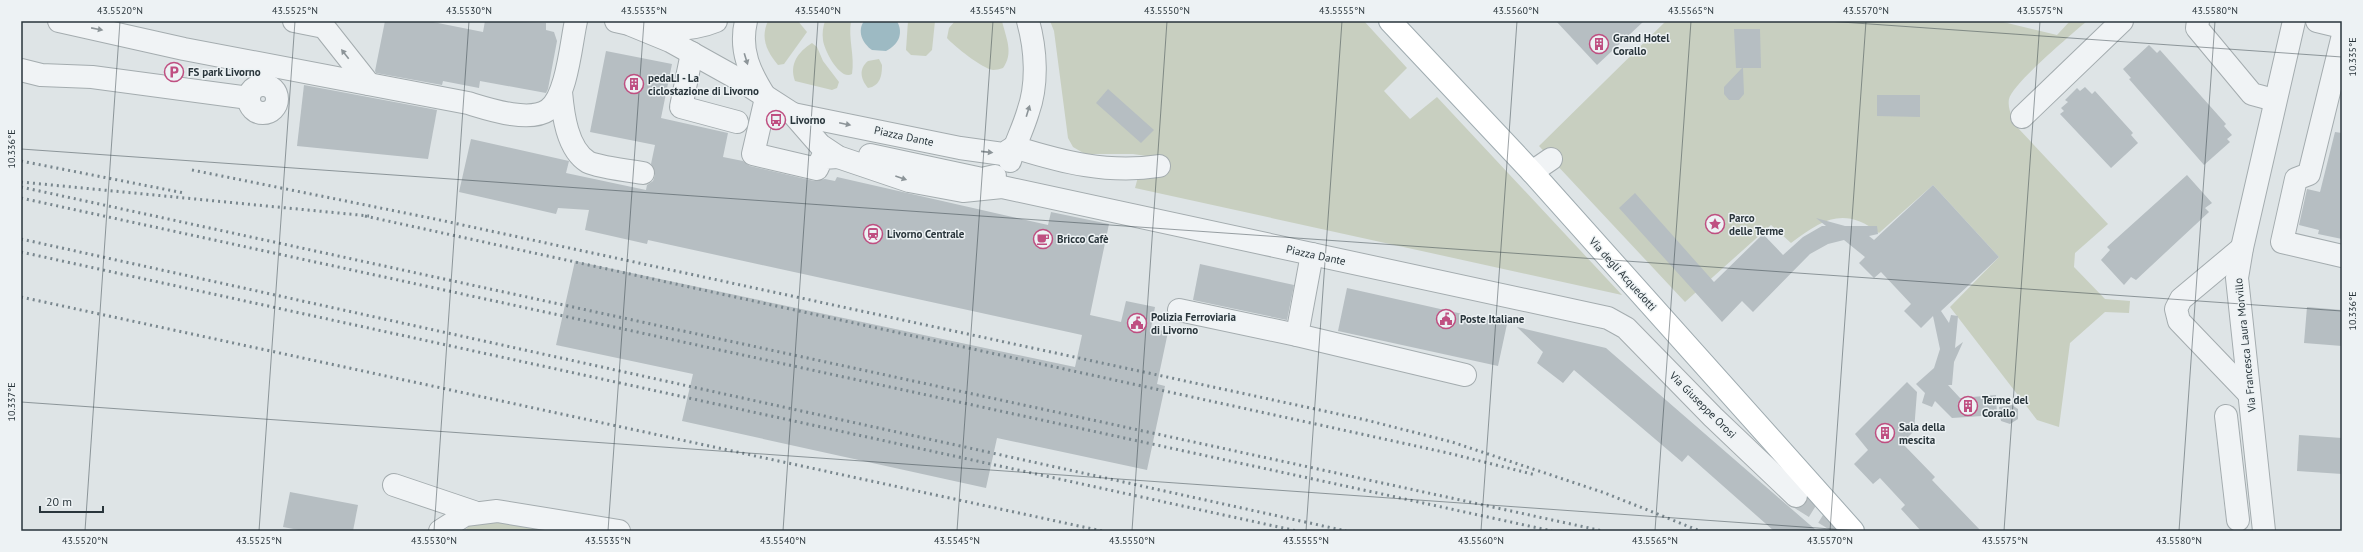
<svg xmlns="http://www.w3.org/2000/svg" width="2363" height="552" font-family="'PT Sans',sans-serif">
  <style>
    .green { fill: #c8cfc0 }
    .water { fill: #9dbac3 }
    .building { fill: #b6bec2 }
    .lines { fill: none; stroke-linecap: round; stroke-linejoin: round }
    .minor-tunnel { stroke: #bac1c4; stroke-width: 22; stroke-dasharray: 22 11; stroke-linecap: butt }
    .minor-casing { stroke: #a4acaf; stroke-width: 24 }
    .major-casing { stroke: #9fabb0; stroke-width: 24 }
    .minor { stroke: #f0f3f5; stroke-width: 22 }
    .major { stroke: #fff; stroke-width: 22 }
    .rail { stroke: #79878e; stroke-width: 3; stroke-dasharray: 2 4; stroke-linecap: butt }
    .oneway { fill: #8c9498 }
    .ticks { fill: none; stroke: #29353b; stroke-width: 1; stroke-opacity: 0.45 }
    .labels { text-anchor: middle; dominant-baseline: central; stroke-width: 3; stroke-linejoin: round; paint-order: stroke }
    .poi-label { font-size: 11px; font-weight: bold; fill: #29353b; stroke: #edf2f4; text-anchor: start }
    .street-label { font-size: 11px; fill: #29353b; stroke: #edf2f4 }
    .neatline { fill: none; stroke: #29353b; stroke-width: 1.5 }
    .ticks-label { font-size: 10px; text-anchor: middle; fill: #29353b }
  </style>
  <rect width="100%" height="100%" fill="#dee4e6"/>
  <g class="green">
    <path d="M768,21H798L807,32L784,64L778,65C767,52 760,38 768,21Z"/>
    <path d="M825,21H851C848,39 855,56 852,74C840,81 824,50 823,40C822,33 823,27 825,21Z"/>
    <polygon points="908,21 935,21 932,50 926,56 911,55 906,50"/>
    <path d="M955,21H1002C1006,38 1014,53 1003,68C1000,69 996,70 993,70C983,69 954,46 947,38L949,28Z"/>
    <polygon points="1050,21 1364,21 1407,68 1384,91 1410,119 1437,97 1622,295 1135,188 1138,177 1166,159 1133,154 1085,154 1073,147 1068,138 1054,31"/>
    <path d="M1666,21H1999L2057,35L2070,21H2087C2072,34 2012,84 2009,99C2007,110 2014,120 2018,128L2108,224L2075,253L2074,267L2105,299L2130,301L2129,313L2105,312L2070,343L2059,427L2037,420L1950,307L1999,257L1933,185L1879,233C1844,206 1823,219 1791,243L1771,225L1685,302L1539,146Z"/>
    <path d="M812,43L817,47L823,61L839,82L837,88L832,90L795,81C789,64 798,52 812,43Z"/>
    <path d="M879,59L882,65C882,76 880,86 868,88C861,80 858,69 868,61Z"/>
    <polygon points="500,521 542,527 546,531 464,531 472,523"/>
  </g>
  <path class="water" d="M864,21H897C904,34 898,45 886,51L872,50C862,43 857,31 864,21Z"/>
  <g class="building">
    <polygon points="385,21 428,21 483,32 485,21 546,23 546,30 554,32 557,41 548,89 546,93 480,81 479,88 443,81 442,85 376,73 375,71"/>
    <polygon points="1556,21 1644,21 1597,65"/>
    <polygon points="1734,29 1760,29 1761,68 1743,68 1744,94 1739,100 1729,100 1724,94 1724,87 1742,68 1736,68"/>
    <polygon points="2149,45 2157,53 2160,50 2226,124 2224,126 2232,135 2227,139 2230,142 2204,165 2129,79 2131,78 2123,69"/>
    <polygon points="606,51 672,64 661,118 728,133 723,157 743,161 750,166 814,181 825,179 835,181 837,177 1048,225 1051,212 1109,224 1090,315 1121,322 1126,301 1155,307 1151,328 1168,332 1157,384 1165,386 1147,470 997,438 986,488 682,421 693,374 556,345 575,261 1075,367 1082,335 648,240 647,244 585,230 589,210 558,208 556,214 459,192 471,139 569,161 566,173 646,190 647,185 653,181 655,175 651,164 655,145 590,132"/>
    <polygon points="304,85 437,110 428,159 297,146"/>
    <polygon points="2085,87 2092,94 2095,91 2133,133 2131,135 2138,143 2111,168 2060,114 2064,111 2061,108 2068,102 2065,100 2077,88 2080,91"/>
    <polygon points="1108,89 1154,130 1141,143 1096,103"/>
    <polygon points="1877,95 1920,95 1920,117 1877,116"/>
    <polygon points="2335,132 2342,133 2342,239 2318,234 2319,230 2299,225 2307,189 2320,192"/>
    <polygon points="2187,175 2212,203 2205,208 2209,212 2136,280 2131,277 2124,285 2101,260 2110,250 2107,247"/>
    <polygon points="1933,185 1999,257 1941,311 1949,323 1951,315 1958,316 1955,348 1963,342 1954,362 1952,385 1948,385 1960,398 1996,395 1997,415 1952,418 1935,401 1932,407 1922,403 1925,393 1916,384 1934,368 1940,349 1933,316 1921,328 1904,311 1911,304 1881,272 1874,278 1859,263 1865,257 1844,240 1828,244 1810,254 1753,312 1742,301 1722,322 1619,208 1635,193 1714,282 1763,234 1783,255 1803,237 1822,226 1826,226 1816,218 1845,226 1877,226 1878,234 1869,236 1874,240"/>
    <polygon points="1200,264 1294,285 1287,320 1193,300"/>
    <polygon points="1347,288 1507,324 1498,366 1338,331"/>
    <polygon points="2307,307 2342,310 2342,346 2304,343"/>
    <polygon points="1517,327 1606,348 1817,531 1774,531 1688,455 1682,462 1574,370 1563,383 1537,363 1543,352"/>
    <polygon points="1907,382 1917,392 1914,431 1902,443 1935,477 1932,480 1981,531 1921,531 1901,509 1905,505 1880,478 1873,484 1854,464 1868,450 1855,434"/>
    <polygon points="2012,405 2018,409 2018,419 2010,424 2001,421 1999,407"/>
    <polygon points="2299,435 2342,438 2342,474 2297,471"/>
    <polygon points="290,492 358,505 353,531 304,531 283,527"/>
  </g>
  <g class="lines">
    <polyline class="minor-tunnel" points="1796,496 1846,527"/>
    <g class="minor-casing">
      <g id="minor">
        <path d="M59,21L184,49L468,103C488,109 529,123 548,110C567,97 571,43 576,21"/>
        <polyline points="294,21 324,27 369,84"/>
        <path d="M616,21C648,29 685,34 716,21"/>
        <path d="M746,21C739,51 750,73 766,98L753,154L817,169L822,158L838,157"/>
        <polyline points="2198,21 2197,28 2252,94 2274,100"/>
        <polyline points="2317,21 2342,27"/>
        <polyline points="631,25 670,41 740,80 793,114 820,145 838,157 909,181 963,191 1002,187 1608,318 1626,328 1713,417 1796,496"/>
        <polyline points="2342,39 2309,174 2296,179 2282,242 2342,256"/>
        <polyline points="692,53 681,107 737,122"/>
        <polyline points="21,70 41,75 92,77 249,98"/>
        <circle cx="263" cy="99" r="14"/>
        <path d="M561,92C563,114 567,149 588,162C598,167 630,171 643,173"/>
        <polyline points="793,114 960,148 1003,154 1014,147"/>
        <polyline points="2022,117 2122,21"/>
        <path d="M1014,147C1062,162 1108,174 1159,166"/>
        <polyline points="870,155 982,179 995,176"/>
        <path d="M1010,161C1015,144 1023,129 1028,112C1038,84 1036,50 1028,21"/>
        <polyline points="1532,172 1551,159"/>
        <polyline points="2242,248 2181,299 2176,309 2179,321 2249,394"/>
        <polyline points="1312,254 1297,335 1465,375"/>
        <polyline points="1179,310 1297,335"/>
        <polyline points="2226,416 2238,520"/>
        <polyline points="394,485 474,512"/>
        <polyline points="440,531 465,515 497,511 619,531"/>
        <polyline points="2264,531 2237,278 2242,248 2294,21"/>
      </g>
    </g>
    <g class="major-casing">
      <polyline id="major" points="1390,21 1532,172 1853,531"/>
    </g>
    <use href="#minor" class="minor"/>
    <use href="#major" class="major"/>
    <g class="rail">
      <polyline points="21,161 184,193"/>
      <polyline points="192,170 435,219 1366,420 1452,442 1605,493 1700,531"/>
      <polyline points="21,182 369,216"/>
      <polyline points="21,187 1603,531"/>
      <polyline points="21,198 1552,531"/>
      <polyline points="365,216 1448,453 1536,475"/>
      <polyline points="21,239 1346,531"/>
      <polyline points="21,252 1297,531"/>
      <polyline points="21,297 1102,531"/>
    </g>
  </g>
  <defs><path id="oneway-solid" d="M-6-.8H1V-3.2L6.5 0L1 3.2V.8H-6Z"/></defs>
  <g class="oneway">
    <use href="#oneway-solid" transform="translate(97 29) rotate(11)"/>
    <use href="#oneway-solid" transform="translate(345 54) rotate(-128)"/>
    <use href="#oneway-solid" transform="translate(746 59) rotate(73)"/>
    <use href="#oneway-solid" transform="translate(1028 111) rotate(-73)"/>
    <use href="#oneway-solid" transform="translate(845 124) rotate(12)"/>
    <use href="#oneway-solid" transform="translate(987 152) rotate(6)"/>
    <use href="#oneway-solid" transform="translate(901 178) rotate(19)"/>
  </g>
  <path class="ticks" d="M1827,21L2342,57M21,149L2342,311M21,402L1860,531M85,531L120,21M259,531L295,21M434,531L469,21M608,531L644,21M783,531L818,21M957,531L993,21M1132,531L1167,21M1306,531L1342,21M1481,531L1517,21M1655,531L1691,21M1830,531L1866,21M2004,531L2040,21M2179,531L2215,21"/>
  <defs>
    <g id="building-ring" transform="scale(1)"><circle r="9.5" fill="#edf2f4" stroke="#bf4f81" stroke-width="1.5"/><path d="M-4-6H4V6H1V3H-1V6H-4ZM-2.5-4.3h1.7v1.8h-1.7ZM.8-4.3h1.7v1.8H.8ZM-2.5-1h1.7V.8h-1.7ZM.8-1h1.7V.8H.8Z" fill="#bf4f81"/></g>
    <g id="parking-ring" transform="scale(1)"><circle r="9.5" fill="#edf2f4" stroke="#bf4f81" stroke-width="1.5"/><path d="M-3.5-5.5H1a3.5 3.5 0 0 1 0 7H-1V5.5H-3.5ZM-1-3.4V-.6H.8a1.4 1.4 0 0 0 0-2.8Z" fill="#bf4f81"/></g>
    <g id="bus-ring" transform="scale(1)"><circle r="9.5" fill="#edf2f4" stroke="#bf4f81" stroke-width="1.5"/><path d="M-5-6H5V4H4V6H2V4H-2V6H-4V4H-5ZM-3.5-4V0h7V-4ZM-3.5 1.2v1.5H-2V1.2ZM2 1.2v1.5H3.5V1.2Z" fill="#bf4f81"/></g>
    <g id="sight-ring" transform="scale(1)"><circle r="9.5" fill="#edf2f4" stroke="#bf4f81" stroke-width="1.5"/><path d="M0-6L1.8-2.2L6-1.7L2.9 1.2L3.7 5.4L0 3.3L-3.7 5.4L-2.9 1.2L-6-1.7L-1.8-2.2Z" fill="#bf4f81"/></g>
    <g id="station-ring" transform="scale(1)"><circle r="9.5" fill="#edf2f4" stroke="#bf4f81" stroke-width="1.5"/><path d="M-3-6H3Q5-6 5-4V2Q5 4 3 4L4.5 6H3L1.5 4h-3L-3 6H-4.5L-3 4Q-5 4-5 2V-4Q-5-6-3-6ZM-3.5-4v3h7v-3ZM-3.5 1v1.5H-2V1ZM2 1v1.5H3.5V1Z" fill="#bf4f81"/></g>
    <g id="cafe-ring" transform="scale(1)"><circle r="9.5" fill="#edf2f4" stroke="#bf4f81" stroke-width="1.5"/><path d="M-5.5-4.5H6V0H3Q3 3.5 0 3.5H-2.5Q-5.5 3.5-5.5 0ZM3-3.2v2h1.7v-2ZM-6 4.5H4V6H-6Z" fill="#bf4f81"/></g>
    <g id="civic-ring" transform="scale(1)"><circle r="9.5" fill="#edf2f4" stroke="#bf4f81" stroke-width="1.5"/><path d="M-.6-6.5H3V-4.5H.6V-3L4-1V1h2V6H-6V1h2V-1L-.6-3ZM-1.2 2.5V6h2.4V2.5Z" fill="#bf4f81"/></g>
  </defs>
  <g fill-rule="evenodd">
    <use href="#building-ring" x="1599" y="44"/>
    <use href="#parking-ring" x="174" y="72"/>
    <use href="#building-ring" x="634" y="84"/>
    <use href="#bus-ring" x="776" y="120"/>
    <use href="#sight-ring" x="1715" y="224"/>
    <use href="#station-ring" x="873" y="234"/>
    <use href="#cafe-ring" x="1043" y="239"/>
    <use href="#civic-ring" x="1446" y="319"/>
    <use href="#civic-ring" x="1137" y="323"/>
    <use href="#building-ring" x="1968" y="406"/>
    <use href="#building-ring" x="1885" y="433"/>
  </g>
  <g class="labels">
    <g class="poi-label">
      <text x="1613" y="38">Grand Hotel<tspan x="1613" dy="13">Corallo</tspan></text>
      <text x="188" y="72">FS park Livorno</text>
      <text x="648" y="78">pedaLI - La<tspan x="648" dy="13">ciclostazione di Livorno</tspan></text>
      <text x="790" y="120">Livorno</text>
      <text x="1729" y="218">Parco<tspan x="1729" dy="13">delle Terme</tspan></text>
      <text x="887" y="234">Livorno Centrale</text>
      <text x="1057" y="239">Bricco Cafè</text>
      <text x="1151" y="317">Polizia Ferroviaria<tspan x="1151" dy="13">di Livorno</tspan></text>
      <text x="1460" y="319">Poste Italiane</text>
      <text x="1982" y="400">Terme del<tspan x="1982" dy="13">Corallo</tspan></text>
      <text x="1899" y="427">Sala della<tspan x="1899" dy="13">mescita</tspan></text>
    </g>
    <g class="street-label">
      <text transform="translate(904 136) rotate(12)">Piazza Dante</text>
      <text transform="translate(1316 255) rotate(12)">Piazza Dante</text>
      <text transform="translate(1623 274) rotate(48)">Via degli Acquedotti</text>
      <text transform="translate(2245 345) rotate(-96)">Via Francesca Laura Morvillo</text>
      <text transform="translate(1703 405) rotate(45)">Via Giuseppe Orosi</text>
    </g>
  </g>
  <rect width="2363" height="552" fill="none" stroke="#edf2f4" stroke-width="44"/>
  <path d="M40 506v6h63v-6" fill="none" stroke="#29353b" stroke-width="2"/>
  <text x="46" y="506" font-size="12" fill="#29353b" stroke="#edf2f4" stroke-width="3" paint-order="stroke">20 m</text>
  <rect x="22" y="22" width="2319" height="508" class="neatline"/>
  <g class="ticks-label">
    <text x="120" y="14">43.5520°N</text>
    <text x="295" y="14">43.5525°N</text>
    <text x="469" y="14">43.5530°N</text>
    <text x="644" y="14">43.5535°N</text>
    <text x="818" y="14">43.5540°N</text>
    <text x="993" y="14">43.5545°N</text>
    <text x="1167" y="14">43.5550°N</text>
    <text x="1342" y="14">43.5555°N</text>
    <text x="1516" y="14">43.5560°N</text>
    <text x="1691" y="14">43.5565°N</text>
    <text x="1866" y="14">43.5570°N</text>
    <text x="2040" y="14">43.5575°N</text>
    <text x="2215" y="14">43.5580°N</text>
    <text transform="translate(2352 57) rotate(-90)" y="4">10.335°E</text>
    <text transform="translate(11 149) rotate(-90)" y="4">10.336°E</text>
    <text transform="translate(2352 311) rotate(-90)" y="4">10.336°E</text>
    <text transform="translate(11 402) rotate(-90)" y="4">10.337°E</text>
    <text x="85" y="544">43.5520°N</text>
    <text x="259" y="544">43.5525°N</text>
    <text x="434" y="544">43.5530°N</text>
    <text x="608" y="544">43.5535°N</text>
    <text x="783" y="544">43.5540°N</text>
    <text x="957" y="544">43.5545°N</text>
    <text x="1132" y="544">43.5550°N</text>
    <text x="1306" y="544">43.5555°N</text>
    <text x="1481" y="544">43.5560°N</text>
    <text x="1655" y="544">43.5565°N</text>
    <text x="1830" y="544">43.5570°N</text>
    <text x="2005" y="544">43.5575°N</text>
    <text x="2179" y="544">43.5580°N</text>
  </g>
</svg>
